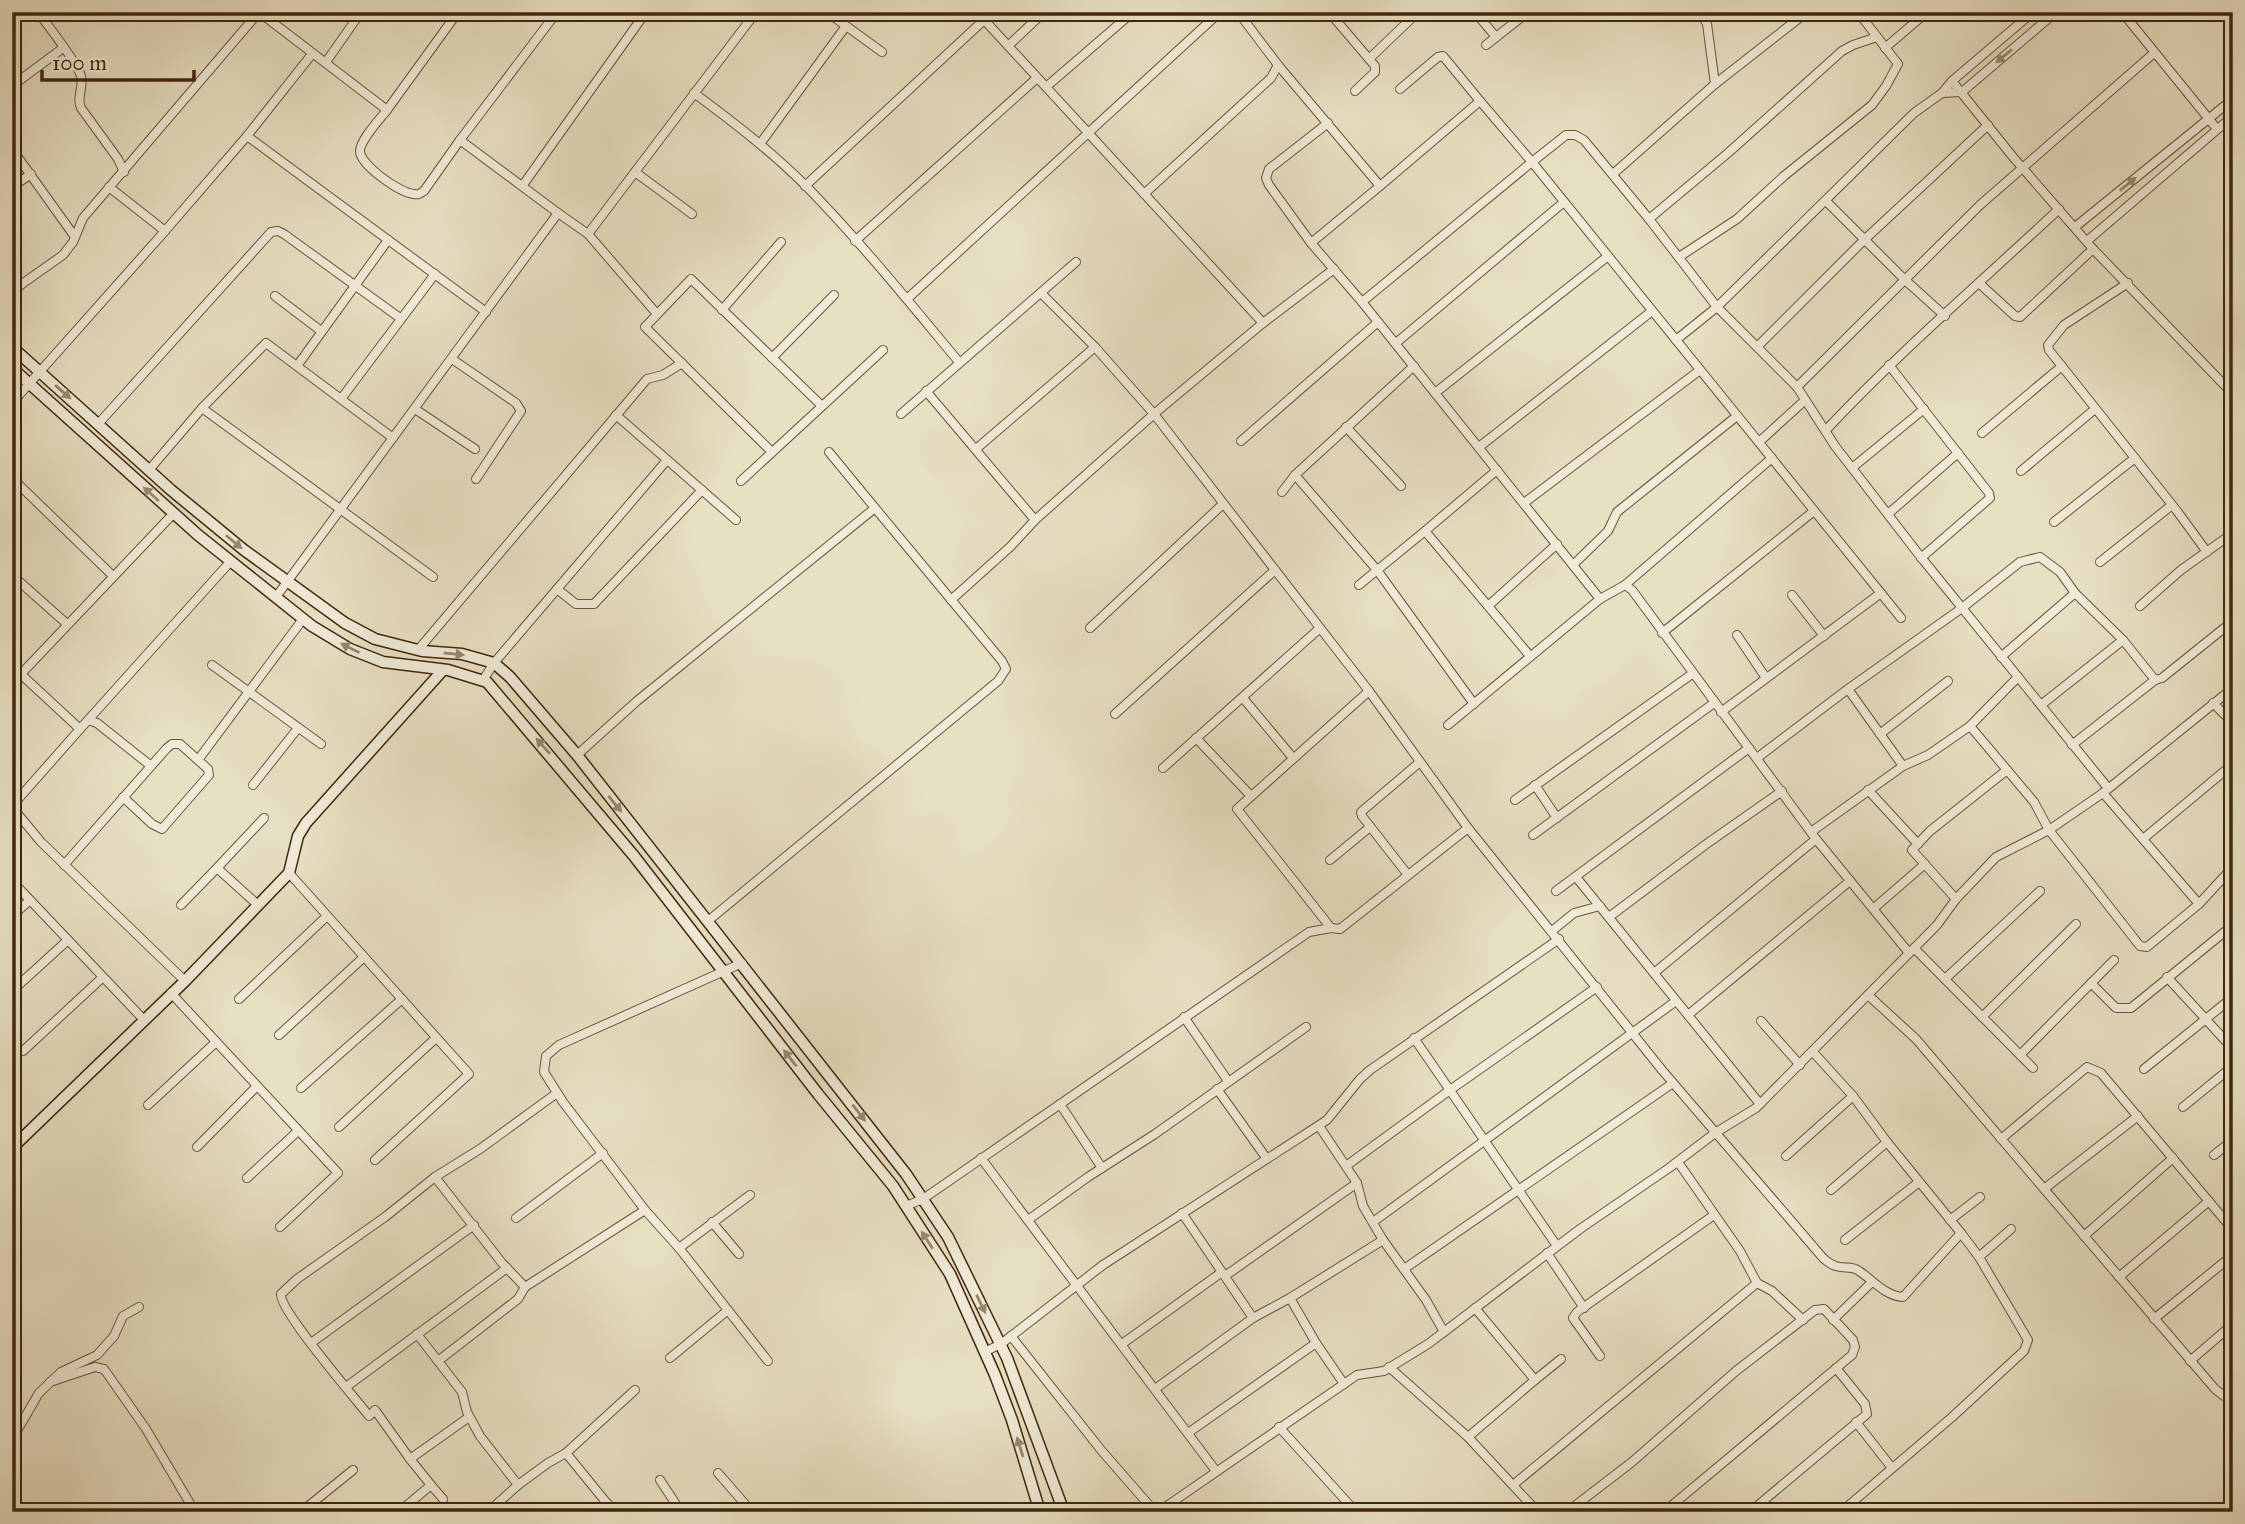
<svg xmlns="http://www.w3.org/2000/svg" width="2245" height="1524" font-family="'IM FELL Great Primer',serif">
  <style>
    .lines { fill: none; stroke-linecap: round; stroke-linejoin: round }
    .street-casing { stroke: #6b543a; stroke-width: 10 }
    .secondary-casing { stroke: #41260d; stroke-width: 13 }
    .street { stroke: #f0ebd8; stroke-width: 8 }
    .secondary { stroke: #f0ebd8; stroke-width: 10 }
    .oneway { fill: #988872 }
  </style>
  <rect width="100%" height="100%" fill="#e8e0c3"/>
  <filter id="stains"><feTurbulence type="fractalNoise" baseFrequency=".00286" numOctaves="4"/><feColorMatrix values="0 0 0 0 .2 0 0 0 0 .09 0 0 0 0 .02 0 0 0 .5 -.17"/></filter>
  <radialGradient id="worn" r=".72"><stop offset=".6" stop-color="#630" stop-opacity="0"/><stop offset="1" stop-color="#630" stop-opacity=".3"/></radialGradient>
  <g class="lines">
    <g class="street-casing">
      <g id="street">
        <path d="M38,12C48,26 77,62 81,76C84,88 76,97 81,108L118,159L124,172"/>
        <path d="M259,12L387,110C380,119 360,140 360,151C360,165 400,193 414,194C419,195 419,194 424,191L460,140L558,213"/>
        <polyline points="541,12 551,20"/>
        <polyline points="827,12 882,52"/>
        <polyline points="977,12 1263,323"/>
        <polyline points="1329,12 1375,66 1375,72 1355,91"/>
        <polyline points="1475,12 1496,37"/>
        <polyline points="1700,12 1707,24 1715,84"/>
        <polyline points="2033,12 1952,81 1942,93 1962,92 2056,12"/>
        <polyline points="2122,12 2217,129"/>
        <polyline points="1486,45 1528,12"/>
        <polyline points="1008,46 1044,12"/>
        <polyline points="1885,48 1927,12"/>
        <polyline points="1369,59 1418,12"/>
        <polyline points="326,62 361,12"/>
        <polyline points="1278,65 1380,186 1480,101 1443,56 1438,57 1400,89"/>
        <polyline points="1952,81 2013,157 2093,249 2233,394"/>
        <polyline points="12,86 63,48"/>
        <polyline points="1046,87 1133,12"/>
        <path d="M694,93C733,122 771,151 805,185C859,240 909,302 959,362"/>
        <polyline points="387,110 458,12"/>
        <polyline points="1328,123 1269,169 1266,178 1269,185 1311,243 1362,302 1532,162 1480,101"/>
        <polyline points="247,136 486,312"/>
        <polyline points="460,140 557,12"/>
        <polyline points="760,144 846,26"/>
        <polyline points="12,149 75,237"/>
        <polyline points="635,172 692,214"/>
        <polyline points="1613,174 1715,84 1807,12"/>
        <polyline points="523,185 646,12"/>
        <polyline points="805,186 984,20"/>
        <polyline points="12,187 31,174"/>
        <polyline points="109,187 165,231"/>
        <polyline points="1144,194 1271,78 1278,65 1238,12"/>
        <polyline points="1827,202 1904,279 1945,316"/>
        <polyline points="1649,219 1728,153 1842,51 1853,45 1877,37"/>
        <polyline points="2075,227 2233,99"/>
        <polyline points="588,234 657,314"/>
        <polyline points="855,241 1037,78"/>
        <polyline points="2087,241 2233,116"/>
        <polyline points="1311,243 1380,186"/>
        <polyline points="1679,257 1737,219 1784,176 1872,105 1886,86 1898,64 1858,12"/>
        <polyline points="12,271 21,285"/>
        <polyline points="2128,283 2064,325 2048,345 2049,350 2177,511 2207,552"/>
        <polyline points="1980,284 2015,316 2020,317 2093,249"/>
        <polyline points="12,291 63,255 73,242 83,218 259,12"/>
        <path d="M1041,293L1095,347L1154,414L1369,691L1468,828L1662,1070L1823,1258C1841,1274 1848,1263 1859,1271C1873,1280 1885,1296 1903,1297L1961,1233"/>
        <polyline points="275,296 321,331"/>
        <polyline points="907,299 1220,12"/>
        <polyline points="1362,302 1600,599"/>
        <polyline points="722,310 781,242"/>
        <polyline points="1676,340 1717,307 1914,113 1942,93"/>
        <polyline points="1396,343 1564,202"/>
        <polyline points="1758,346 1863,241 1988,125"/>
        <polyline points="772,358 834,295"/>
        <polyline points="452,359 516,403 521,411 476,479"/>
        <polyline points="1889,365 1989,493 1990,498 1921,558"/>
        <polyline points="297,366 388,240"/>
        <polyline points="1797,387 1980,205 2154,53"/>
        <polyline points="926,391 1035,520"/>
        <polyline points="1435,393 1608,256"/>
        <polyline points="341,399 435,274"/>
        <polyline points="12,403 165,231 247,136 312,54"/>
        <polyline points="202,408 433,577"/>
        <polyline points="415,409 475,449"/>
        <polyline points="901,414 1076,262"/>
        <polyline points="616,415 736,520"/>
        <polyline points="99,423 271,232 278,231 284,234 400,318"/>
        <polyline points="1346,427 1401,486"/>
        <path d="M1826,430C1899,352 1981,282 2059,209"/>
        <polyline points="1982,433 2062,366"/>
        <polyline points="1241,441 1378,322"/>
        <polyline points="1759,442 1804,401"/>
        <polyline points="1479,447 1652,311"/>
        <polyline points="976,449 1095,347"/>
        <polyline points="772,452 645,327 691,279 822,406"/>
        <polyline points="1852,468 1924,409"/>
        <polyline points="149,470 202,408 266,343 393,438"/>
        <polyline points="1497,470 1425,531 1530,656"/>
        <polyline points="2021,471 2095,409"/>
        <polyline points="1295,475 1377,570 1474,704"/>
        <polyline points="12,478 113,576"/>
        <polyline points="741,481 883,350"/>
        <polyline points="1282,492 1295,475 1414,366"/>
        <polyline points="1524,503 1700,370"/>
        <polyline points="1888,514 1958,453"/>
        <polyline points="2054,522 2135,458"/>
        <polyline points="2100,562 2172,505"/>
        <polyline points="1573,565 1608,531 1617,512 1737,416"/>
        <polyline points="12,575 67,624"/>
        <polyline points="1359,585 1425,531"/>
        <polyline points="1625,585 1772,458"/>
        <polyline points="557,589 576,604 594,604 702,490"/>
        <polyline points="1792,595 1824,636"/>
        <polyline points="276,597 558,213 588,234 756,12"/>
        <polyline points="951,600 1010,547 1035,520 1154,414 1263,323 1334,269"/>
        <polyline points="1488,606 1557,544"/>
        <polyline points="2140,606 2181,570 2233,533"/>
        <polyline points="1901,618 1532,162 1566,135 1575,135 1584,140 1649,219 1717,307 1797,387 1835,446 1920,556 2108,788"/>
        <polyline points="1090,628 1223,504"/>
        <polyline points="1662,633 1814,511"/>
        <polyline points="1737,635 1766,678"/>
        <polyline points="418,650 647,379 663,375 682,363"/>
        <polyline points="212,665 321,744"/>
        <polyline points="12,666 80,729 230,562"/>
        <polyline points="21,674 173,514"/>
        <polyline points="2018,677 1970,726 2034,802 2049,830 2140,946 2147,947 2199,904 2233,867"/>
        <polyline points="483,680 494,663 667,460"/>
        <polyline points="2155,680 2162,678 2233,621"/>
        <polyline points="1848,689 1962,608 2020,562 2040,557 2060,572 2075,593 2001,657"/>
        <polyline points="1243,698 1293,758"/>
        <polyline points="2213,703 2233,723"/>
        <polyline points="2041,705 2123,640 2075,593"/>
        <polyline points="1721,712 1881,593"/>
        <polyline points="1115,714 1275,570"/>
        <polyline points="88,720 97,723 151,766"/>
        <polyline points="1448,725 1600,599 1625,585 1632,590 1816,839 1909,953"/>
        <polyline points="1880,734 1948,681"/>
        <polyline points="1196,738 1251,796"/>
        <polyline points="2072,745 2155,680 2123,640"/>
        <polyline points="577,755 637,701 875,508 829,452"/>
        <polyline points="1757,758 1848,689 1903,766"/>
        <polyline points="198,760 303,619"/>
        <polyline points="1163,768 1320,628"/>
        <polyline points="253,785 298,728"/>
        <polyline points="1535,785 1557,818"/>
        <polyline points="1868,790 1918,844"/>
        <polyline points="2103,793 2199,904"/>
        <polyline points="1515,800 1692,674"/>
        <polyline points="12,806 80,729"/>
        <polyline points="12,807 41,842 185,981"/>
        <polyline points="1811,832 1903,766 1928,755 1970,726"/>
        <polyline points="1533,835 1714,703"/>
        <polyline points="2143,839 2233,764"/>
        <polyline points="1330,860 1370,827"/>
        <polyline points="64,865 167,748 172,744 180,744 208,769 209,775 162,829 152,824 123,797"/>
        <polyline points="289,873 469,1074 375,1160"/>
        <polyline points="1408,875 1362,816 1361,812 1420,762"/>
        <polyline points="1576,877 1760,1104"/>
        <polyline points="12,881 144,1020"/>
        <polyline points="1556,891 1749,748"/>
        <polyline points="1956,899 1912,850 1930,831 2007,770"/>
        <polyline points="181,905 217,868"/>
        <polyline points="258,905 217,868 264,818"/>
        <polyline points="1873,909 1925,864"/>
        <polyline points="12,916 30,900"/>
        <polyline points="1609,917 1705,845 1782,791"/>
        <polyline points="708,921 998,681 1006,669 1002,661 875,508"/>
        <polyline points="1331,928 1237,809 1369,691"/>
        <polyline points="1552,931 1574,913 1600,906"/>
        <polyline points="1914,948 2033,1068"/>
        <polyline points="1654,973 1816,839"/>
        <polyline points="2167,977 2233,1049"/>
        <polyline points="1945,979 2040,891"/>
        <polyline points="2091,983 2116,1008 2131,1008 2233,925"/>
        <polyline points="12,991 68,940"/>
        <polyline points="171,993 338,1173 280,1227"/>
        <polyline points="1868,995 1916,1039 2215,1389 2224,1396 2233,1393"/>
        <polyline points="239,999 327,916"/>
        <polyline points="1688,1015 1850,881"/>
        <polyline points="1184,1017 1228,1081"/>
        <polyline points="1982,1017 2076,924"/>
        <polyline points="1761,1021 1800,1065"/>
        <polyline points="279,1035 364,957"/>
        <polyline points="1414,1038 1557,1246"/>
        <polyline points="12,1048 23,1051 103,977"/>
        <polyline points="1813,1052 1853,1096 1887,1142 1961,1233 1979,1257 2028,1340 2024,1351 1951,1418 1841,1512"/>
        <polyline points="2020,1055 2114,960"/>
        <polyline points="2144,1069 2233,997"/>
        <polyline points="301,1088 402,999"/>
        <polyline points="1217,1089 1267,1159"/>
        <polyline points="1060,1104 1102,1168"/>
        <polyline points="148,1105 216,1042"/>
        <polyline points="2183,1107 2233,1066"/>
        <polyline points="1319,1126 1357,1183 1363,1206 1383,1240 1426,1300 1444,1332"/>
        <polyline points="339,1127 436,1038"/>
        <polyline points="2001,1139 2087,1067 2101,1073 2233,1230"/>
        <polyline points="197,1147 257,1086"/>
        <polyline points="2214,1155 2233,1140"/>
        <polyline points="1786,1156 1853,1096"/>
        <polyline points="981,1158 1216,1471"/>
        <polyline points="1678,1162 1740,1251 1757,1283 1772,1291 1803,1320"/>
        <polyline points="1346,1166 1450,1090 1597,987"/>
        <polyline points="435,1177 502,1263 525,1287 645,1210 563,1102 544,1072 546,1056 559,1045 742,963"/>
        <polyline points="247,1178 298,1131"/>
        <polyline points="2044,1189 2138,1116"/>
        <polyline points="1831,1190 1887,1142"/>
        <polyline points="906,1206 923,1199 1309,932 1331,928 1340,929 1468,828"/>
        <polyline points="645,1210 679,1248 768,1361"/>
        <polyline points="516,1218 603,1153"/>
        <polyline points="1028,1220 1088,1177 1155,1134 1306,1027"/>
        <polyline points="1950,1220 1980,1197"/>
        <polyline points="712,1222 739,1254"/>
        <polyline points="1373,1222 1676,1001"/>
        <polyline points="2084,1236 2173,1158"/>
        <polyline points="1845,1240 1919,1182"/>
        <polyline points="679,1248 750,1195"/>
        <polyline points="1547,1253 1584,1308"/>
        <polyline points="1979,1257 2011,1229"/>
        <polyline points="1404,1269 1673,1083"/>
        <polyline points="1225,1276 1357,1183"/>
        <polyline points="2119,1277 2209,1201"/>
        <polyline points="1253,1318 1290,1298"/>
        <polyline points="2154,1319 2233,1255"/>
        <polyline points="1833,1320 1872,1282"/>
        <polyline points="417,1334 462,1392 467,1412 480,1436 518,1485 548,1463 566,1453 614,1512"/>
        <polyline points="1011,1336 1101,1450 1155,1512"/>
        <polyline points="311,1343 474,1225"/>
        <polyline points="1122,1344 1222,1272"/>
        <polyline points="984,1352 1001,1344 1103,1265 1327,1120 1360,1079 1370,1070 1559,939"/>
        <polyline points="1600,1356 1573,1318 1577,1312 1714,1215"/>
        <polyline points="670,1358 728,1310"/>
        <polyline points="438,1361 518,1299 525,1287"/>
        <polyline points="2190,1361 2233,1324"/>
        <polyline points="1389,1367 1468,1437 1534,1508 1529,1512"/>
        <polyline points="1535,1380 1561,1359"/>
        <polyline points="50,1382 95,1367 104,1369 146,1429 195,1512"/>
        <polyline points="1344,1384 1316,1343 1290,1298 1383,1240"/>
        <polyline points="346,1387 507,1268"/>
        <polyline points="1155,1389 1253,1318 1182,1213"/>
        <polyline points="1856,1422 1892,1468"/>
        <polyline points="1279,1427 1356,1512"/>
        <polyline points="12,1433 18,1429 39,1393 61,1372 97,1355 114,1336 123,1316 139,1307"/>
        <polyline points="1188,1433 1316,1343"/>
        <polyline points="1468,1437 1535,1380 1475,1308"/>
        <polyline points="566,1453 635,1390"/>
        <path d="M410,1459L375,1410L369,1416C355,1398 279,1310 281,1294L297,1279L385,1217L435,1177L480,1149L557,1093"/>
        <polyline points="718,1473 752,1512"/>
        <polyline points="660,1480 681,1512"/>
        <polyline points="431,1485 443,1499"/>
        <polyline points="1513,1485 1757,1283"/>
        <polyline points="301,1512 353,1470"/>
        <polyline points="399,1512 431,1485 410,1459 469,1417"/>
        <polyline points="488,1512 518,1485"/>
        <polyline points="599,1512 608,1504"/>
        <polyline points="1158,1512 1357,1375 1384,1371 1428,1344 1580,1229 1669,1168 1715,1133 1756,1108 1937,925 1956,899 1996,857 2049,830 2103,793 2233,688"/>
        <polyline points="1567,1512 1632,1462 1736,1371 1815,1310 1824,1309 1853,1340 1855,1347 1852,1355 1664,1512"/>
        <polyline points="1750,1512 1867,1414 1865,1404 1836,1368"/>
      </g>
    </g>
    <g class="secondary-casing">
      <g id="secondary">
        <polyline points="12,347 171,490 244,550 345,623 375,639 422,651 462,654 494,663 510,677 577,755 906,1174 948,1237 1007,1358 1064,1512"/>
        <polyline points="12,368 198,535 312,626 350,649 383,662 448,670 487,682 634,856 818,1094 893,1186 950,1274 995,1375 1012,1420 1040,1512"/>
        <polyline points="12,1148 185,981 289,873 298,836 306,823 443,670"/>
      </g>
    </g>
    <use href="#street" class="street"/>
    <use href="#secondary" class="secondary"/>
  </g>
  <defs><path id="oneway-solid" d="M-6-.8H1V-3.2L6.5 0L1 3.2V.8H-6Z" transform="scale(1.75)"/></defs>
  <g class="oneway">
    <use href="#oneway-solid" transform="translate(2004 56) rotate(140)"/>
    <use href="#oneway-solid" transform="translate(2128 184) rotate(-39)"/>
    <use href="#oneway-solid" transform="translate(63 392) rotate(41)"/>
    <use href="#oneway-solid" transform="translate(151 494) rotate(-138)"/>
    <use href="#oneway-solid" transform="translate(234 542) rotate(40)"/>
    <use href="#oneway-solid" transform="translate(350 648) rotate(-153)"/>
    <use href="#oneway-solid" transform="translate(454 654) rotate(6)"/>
    <use href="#oneway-solid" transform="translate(543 746) rotate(-131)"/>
    <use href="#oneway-solid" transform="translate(615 804) rotate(51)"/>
    <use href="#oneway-solid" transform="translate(790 1058) rotate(-128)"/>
    <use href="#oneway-solid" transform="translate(859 1113) rotate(52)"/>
    <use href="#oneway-solid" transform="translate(927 1240) rotate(-123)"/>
    <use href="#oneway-solid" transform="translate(981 1304) rotate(64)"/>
    <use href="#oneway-solid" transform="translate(1020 1447) rotate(-107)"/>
  </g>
  <rect width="2245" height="1524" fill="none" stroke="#e8e0c3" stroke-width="42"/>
  <rect x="14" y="14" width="2217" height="1496" fill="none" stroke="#41260d" stroke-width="3.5"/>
  <rect x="21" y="21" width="2203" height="1482" fill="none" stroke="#41260d" stroke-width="2"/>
  <path d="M42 70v10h152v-10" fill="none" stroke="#41260d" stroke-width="3.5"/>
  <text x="52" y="70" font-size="21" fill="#41260d" stroke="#f0ebd8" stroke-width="5" paint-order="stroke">100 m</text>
  <rect width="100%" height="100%" filter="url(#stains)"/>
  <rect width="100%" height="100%" fill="url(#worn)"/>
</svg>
